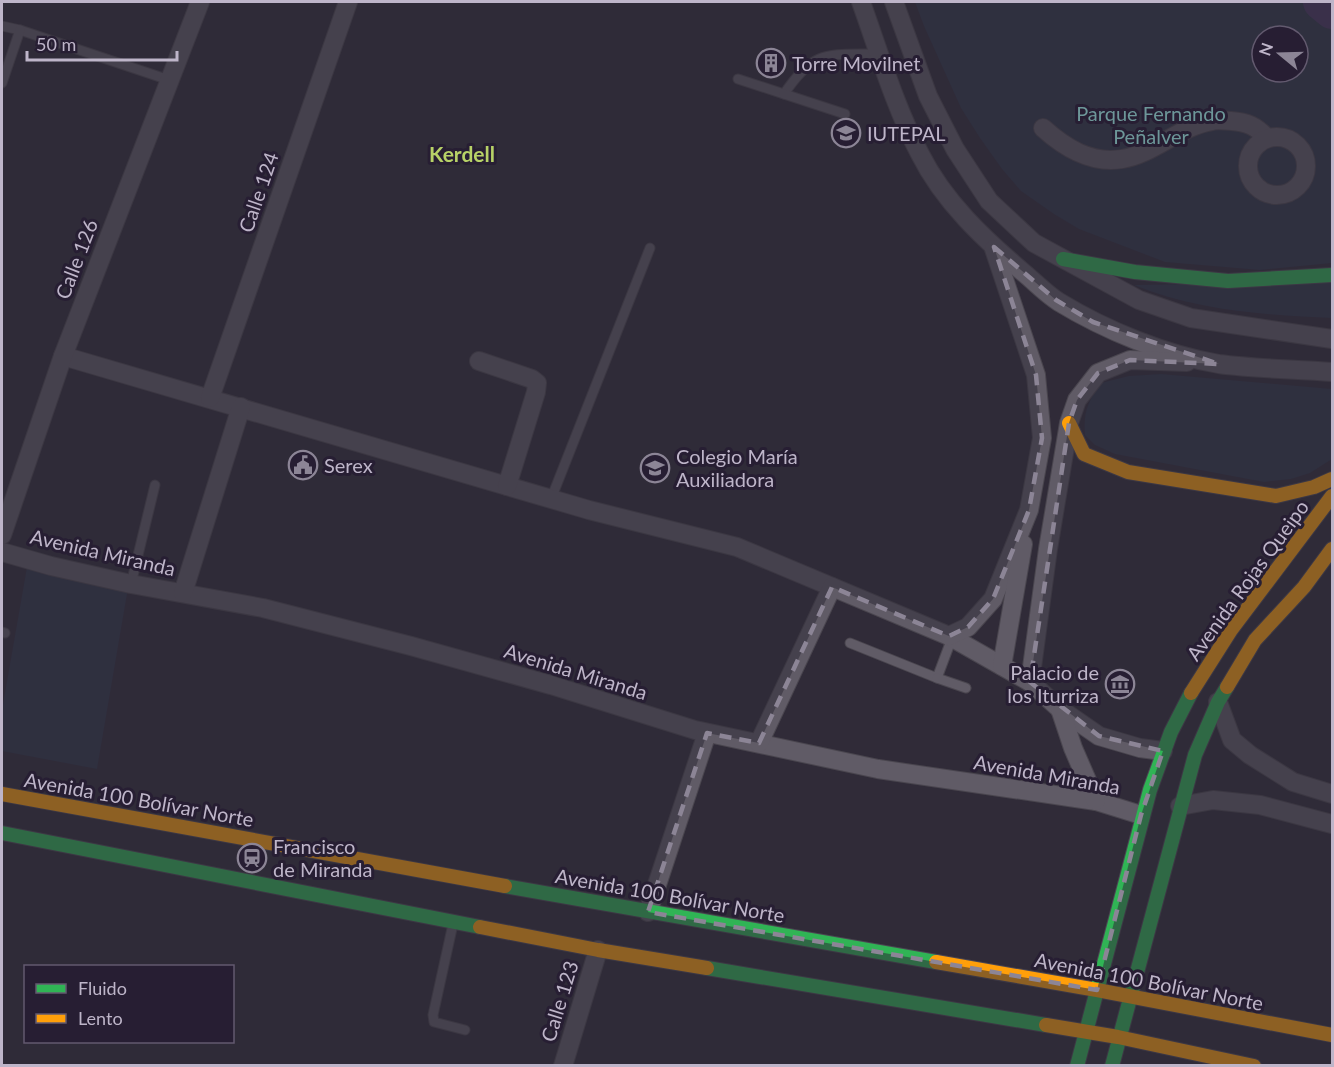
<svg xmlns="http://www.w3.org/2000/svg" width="1334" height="1067" font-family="Lato,sans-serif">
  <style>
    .green { fill: #2f3548; fill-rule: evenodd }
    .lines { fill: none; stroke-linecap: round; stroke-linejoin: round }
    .river { stroke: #47365f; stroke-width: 36 }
    .lane-casing { stroke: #4a464f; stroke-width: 11 }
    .street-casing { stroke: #4a464f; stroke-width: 20 }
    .fast-casing { stroke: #4b4652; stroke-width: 16 }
    .slow-casing { stroke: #4b4652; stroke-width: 16 }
    .lane { stroke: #605b66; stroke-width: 9 }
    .street { stroke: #605b66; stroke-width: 18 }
    .fast { stroke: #30b455; stroke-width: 14 }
    .slow { stroke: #ff9f0a; stroke-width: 14 }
    .marked { fill: none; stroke: #8c8596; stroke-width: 4.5; stroke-dasharray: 12 8; stroke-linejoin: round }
    .labels { text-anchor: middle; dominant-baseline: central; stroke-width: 6; stroke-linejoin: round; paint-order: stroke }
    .poi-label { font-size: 20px; fill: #beb5c9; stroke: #271e33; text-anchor: start }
    .park-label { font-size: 20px; fill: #6d9799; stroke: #271e33 }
    .street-label { font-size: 20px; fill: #beb5c9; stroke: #271e33 }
    .neighbourhood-label { font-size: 21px; font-weight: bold; fill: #b7d267; stroke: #271e33 }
  </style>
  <rect width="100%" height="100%" fill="#302b38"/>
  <g class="green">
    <path d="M915,2H1332V263L1260,270L1165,262L1079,229L1054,214L1021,191L1002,169L980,138L961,108L924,26ZM1262,36H1298V72H1262Z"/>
    <path d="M1332,282V318C1266,315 1197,311 1134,285Z"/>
    <path d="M1161,374L1332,389V459L1310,473L1291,479L1264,482L1115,454L1095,445L1085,435C1083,411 1088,402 1101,383L1129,376Z"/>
    <polygon points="27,567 128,588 97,769 2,751 2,710"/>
  </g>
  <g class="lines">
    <polyline class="river" points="1321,2 1332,11"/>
    <g class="lane-casing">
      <g id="lane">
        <polyline points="2,26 20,30 169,80"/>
        <path d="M738,79L784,94C815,48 828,55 880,54"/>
        <polyline points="2,83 20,30"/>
        <polyline points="784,94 845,114"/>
        <polyline points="551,499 650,248"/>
        <polyline points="131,584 155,485"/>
        <polyline points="2,632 5,633"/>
        <polyline points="850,643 937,678 952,638"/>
        <polyline points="937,678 966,688"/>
        <polyline points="453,924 433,1015 434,1022 465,1030"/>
      </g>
    </g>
    <g class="street-casing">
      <g id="street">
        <path d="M861,2C879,52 895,107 920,154C944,202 984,239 1024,273C1035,282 1046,294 1059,302C1105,330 1165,355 1219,364C1256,369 1295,369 1332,372"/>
        <polyline points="894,2 928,96 955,149 989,201 1034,243 1139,300 1191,318 1332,339"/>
        <path d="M1043,128C1065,148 1091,164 1122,159C1154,154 1180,126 1212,121C1218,119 1225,121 1231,121C1247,122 1256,126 1267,138"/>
        <circle cx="1277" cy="166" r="29"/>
        <polyline points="63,356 589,510 737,547 949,636 1030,682 1060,709 1099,736 1140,748 1163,751"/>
        <polyline points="479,361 532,379 537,383 536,392 507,486"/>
        <polyline points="210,398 348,2"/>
        <polyline points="2,535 63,356 200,2"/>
        <polyline points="2,552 51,566 131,584 263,608 411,646 551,685 695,730 878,769 1096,801 1141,815"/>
        <polyline points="183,593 241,407"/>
        <polyline points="949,636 968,627 993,599 1029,510 1042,438 1036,375 994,249"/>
        <polyline points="1002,666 1023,544"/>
        <polyline points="1030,682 1048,549 1069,423 1077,400 1098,373 1130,360 1187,362"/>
        <polyline points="1218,702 1232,740 1250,755 1293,782 1332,794"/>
        <polyline points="1060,709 1073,748 1096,801"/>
        <polyline points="759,743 832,587"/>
        <polyline points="1180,806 1213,800 1260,805 1332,824"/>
        <polyline points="648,912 707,733"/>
        <polyline points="563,1066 598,950"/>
      </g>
    </g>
    <g class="fast-casing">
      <g id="fast">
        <polyline points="1063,259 1135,272 1228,281 1332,275"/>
        <polyline points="2,833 480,927"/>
        <polyline points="505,886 936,962"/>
        <polyline points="707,968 1046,1025"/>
        <polyline points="1077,1066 1150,790 1171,732 1191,693"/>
        <polyline points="1112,1066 1195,755 1218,702 1227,687"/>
      </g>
    </g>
    <g class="slow-casing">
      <g id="slow">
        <polyline points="1069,423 1084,454 1128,472 1276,496 1314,487 1332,479"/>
        <polyline points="1227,687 1255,640 1304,587 1332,549"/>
        <polyline points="1191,693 1231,630 1332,496"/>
        <polyline points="2,794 505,886"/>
        <polyline points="480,927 598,950 707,968"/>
        <polyline points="936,962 1097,990 1332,1035"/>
        <polyline points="1046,1025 1118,1037 1254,1066"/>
      </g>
    </g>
    <use href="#lane" class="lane"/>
    <use href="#street" class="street"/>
    <use href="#fast" class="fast"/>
    <use href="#slow" class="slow"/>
  </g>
  <path d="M0 0H1334V1067H0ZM994,247L1056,300L1093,322L1219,364L1130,360L1098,373L1077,400L1069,423L1030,682L1099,736L1163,751L1141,815L1097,990L648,912L707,733L759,743L832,587L949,636L968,627L993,599L1029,510L1042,438L1036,375Z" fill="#302b38" fill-opacity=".55" fill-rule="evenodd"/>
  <path class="marked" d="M994,247L1056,300L1093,322L1219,364L1130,360L1098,373L1077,400L1069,423L1030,682L1099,736L1163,751L1141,815L1097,990L648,912L707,733L759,743L832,587L949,636L968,627L993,599L1029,510L1042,438L1036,375Z"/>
  <defs>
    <g id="building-ring" transform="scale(1.5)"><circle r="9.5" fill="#271e33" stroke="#8c8596" stroke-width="1.5"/><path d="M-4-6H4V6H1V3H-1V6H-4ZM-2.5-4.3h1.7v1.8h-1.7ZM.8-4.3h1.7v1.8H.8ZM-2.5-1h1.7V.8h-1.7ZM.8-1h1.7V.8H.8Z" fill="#8c8596"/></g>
    <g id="university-ring" transform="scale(1.5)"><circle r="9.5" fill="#271e33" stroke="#8c8596" stroke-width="1.5"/><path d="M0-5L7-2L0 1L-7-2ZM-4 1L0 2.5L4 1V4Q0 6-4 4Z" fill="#8c8596"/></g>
    <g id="civic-ring" transform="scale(1.5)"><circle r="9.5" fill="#271e33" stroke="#8c8596" stroke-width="1.5"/><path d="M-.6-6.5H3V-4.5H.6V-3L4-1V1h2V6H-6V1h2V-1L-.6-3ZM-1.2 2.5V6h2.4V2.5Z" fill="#8c8596"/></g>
    <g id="museum-ring" transform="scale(1.5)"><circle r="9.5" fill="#271e33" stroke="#8c8596" stroke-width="1.5"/><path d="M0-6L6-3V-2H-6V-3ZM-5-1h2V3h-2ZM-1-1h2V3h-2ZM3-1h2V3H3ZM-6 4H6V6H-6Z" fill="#8c8596"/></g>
    <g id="station-ring" transform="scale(1.5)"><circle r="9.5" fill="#271e33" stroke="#8c8596" stroke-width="1.5"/><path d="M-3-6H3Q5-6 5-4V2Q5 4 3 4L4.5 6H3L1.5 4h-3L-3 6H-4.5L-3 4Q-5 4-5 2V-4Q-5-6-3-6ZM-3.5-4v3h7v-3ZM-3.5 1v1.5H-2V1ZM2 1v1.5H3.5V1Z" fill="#8c8596"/></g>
  </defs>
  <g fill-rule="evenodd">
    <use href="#building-ring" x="771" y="63"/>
    <use href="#university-ring" x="846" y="133"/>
    <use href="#civic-ring" x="303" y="465"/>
    <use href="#university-ring" x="655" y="468"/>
    <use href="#museum-ring" x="1120" y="684"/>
    <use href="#station-ring" x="252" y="858"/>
  </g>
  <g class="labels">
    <g class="poi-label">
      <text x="792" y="63">Torre Movilnet</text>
      <text x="867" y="133">IUTEPAL</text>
      <text x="676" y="456">Colegio María<tspan x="676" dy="23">Auxiliadora</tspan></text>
      <text x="324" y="465">Serex</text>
      <text x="1099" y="672" text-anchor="end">Palacio de<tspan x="1099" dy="23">los Iturriza</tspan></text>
      <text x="273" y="846">Francisco<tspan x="273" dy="23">de Miranda</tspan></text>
    </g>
    <g class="park-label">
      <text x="1151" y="113">Parque Fernando<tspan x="1151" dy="23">Peñalver</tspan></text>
    </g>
    <g class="street-label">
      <text transform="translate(258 192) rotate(-71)">Calle 124</text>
      <text transform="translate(76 259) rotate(-69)">Calle 126</text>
      <text transform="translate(103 552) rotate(13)">Avenida Miranda</text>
      <text transform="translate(1247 580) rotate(-54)">Avenida Rojas Queipo</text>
      <text transform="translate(576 671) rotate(17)">Avenida Miranda</text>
      <text transform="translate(1047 774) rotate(10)">Avenida Miranda</text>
      <text transform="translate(139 799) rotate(10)">Avenida 100 Bolívar Norte</text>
      <text transform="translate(670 895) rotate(10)">Avenida 100 Bolívar Norte</text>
      <text transform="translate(1149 981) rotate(11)">Avenida 100 Bolívar Norte</text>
      <text transform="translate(559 1001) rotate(-73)">Calle 123</text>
    </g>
    <g class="neighbourhood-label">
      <text x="462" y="153">Kerdell</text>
    </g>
  </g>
  <rect width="1334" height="1067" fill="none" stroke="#beb5c9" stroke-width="6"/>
  <rect x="24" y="965" width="210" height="78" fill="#271e33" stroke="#635a6f" stroke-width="1.5"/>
  <rect x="36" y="984" width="30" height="9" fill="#30b455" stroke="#635a6f" stroke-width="1.5"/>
  <text x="78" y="995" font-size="18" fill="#beb5c9">Fluido</text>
  <rect x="36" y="1014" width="30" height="9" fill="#ff9f0a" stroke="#635a6f" stroke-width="1.5"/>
  <text x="78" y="1025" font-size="18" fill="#beb5c9">Lento</text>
  <g transform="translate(1280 54) rotate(289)"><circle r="28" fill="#271e33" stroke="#635a6f" stroke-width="1.5"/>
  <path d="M0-4.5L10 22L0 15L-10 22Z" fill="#8c8596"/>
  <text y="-9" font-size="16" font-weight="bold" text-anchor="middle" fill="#beb5c9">N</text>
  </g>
  <path d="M27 51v9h150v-9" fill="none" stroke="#beb5c9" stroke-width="3"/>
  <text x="36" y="51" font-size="18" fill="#beb5c9" stroke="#271e33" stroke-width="4.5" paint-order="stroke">50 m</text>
</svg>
